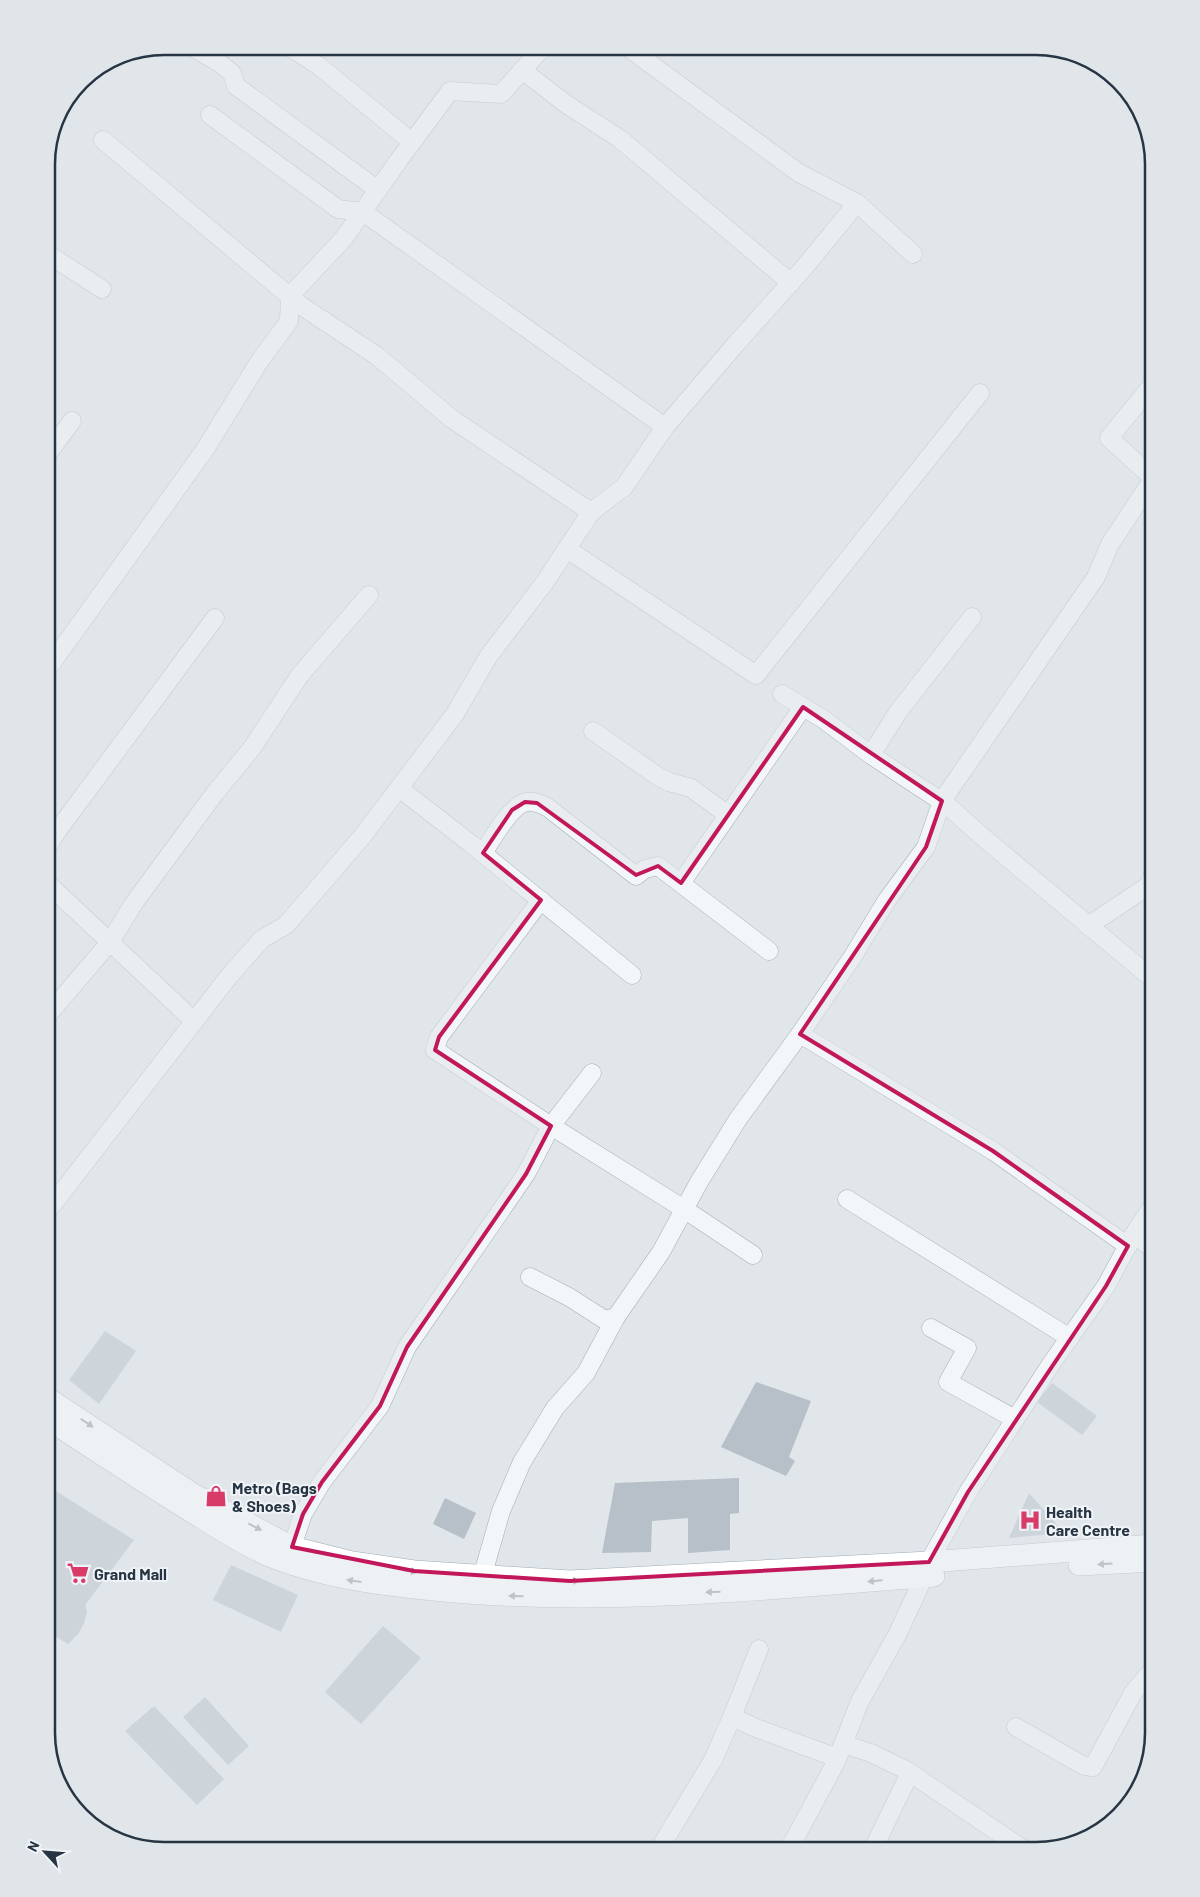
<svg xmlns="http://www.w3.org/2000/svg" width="1200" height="1897" font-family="Barlow,sans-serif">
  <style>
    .building { fill: #b7bfc8 }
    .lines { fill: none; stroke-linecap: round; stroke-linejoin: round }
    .minor-casing { stroke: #a5adb5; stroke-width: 19 }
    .major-casing { stroke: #9eacb7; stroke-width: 22 }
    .minor { stroke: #f3f6f8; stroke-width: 18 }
    .major { stroke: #fff; stroke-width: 21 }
    .oneway { fill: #939aa1 }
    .marked { fill: none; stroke: #c2185b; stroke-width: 4; stroke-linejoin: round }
    .labels { text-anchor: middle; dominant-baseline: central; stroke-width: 4; stroke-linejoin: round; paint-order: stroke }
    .poi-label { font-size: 16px; font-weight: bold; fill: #273543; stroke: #f0f4f8; text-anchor: start }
    .rim { fill: none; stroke: #273543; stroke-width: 2.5 }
  </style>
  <rect width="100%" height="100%" fill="#e0e6ea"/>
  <g class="building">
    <polygon points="105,1331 136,1351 99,1404 69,1380"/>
    <polygon points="756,1382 811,1401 789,1457 795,1461 786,1476 721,1447"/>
    <polygon points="1052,1383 1097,1416 1082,1435 1037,1402"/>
    <polygon points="739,1478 739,1513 730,1514 730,1550 688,1553 688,1518 652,1521 651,1552 602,1553 615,1483"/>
    <polygon points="46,1485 134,1540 85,1605 87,1611 84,1623 79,1633 68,1644 46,1631"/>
    <polygon points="1029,1493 1064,1533 1009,1538"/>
    <polygon points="445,1498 476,1513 464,1539 433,1524"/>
    <polygon points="231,1565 298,1595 281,1632 213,1600"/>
    <polygon points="383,1626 421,1658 361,1724 325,1692"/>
    <polygon points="205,1697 249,1746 228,1765 183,1717"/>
    <polygon points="154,1706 224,1779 197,1805 125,1731"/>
  </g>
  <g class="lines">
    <g class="minor-casing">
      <g id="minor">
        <polyline points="190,46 218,62 232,73 236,86 378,190"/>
        <polyline points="288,46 319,66 412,142"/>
        <polyline points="626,46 799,173 857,203"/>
        <polyline points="522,70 566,104 620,139 791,283"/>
        <polyline points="210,115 338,209 363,212 665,427"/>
        <polyline points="103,140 300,305 377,356 452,419 591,512 624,487 665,427 735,345 803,269 857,203 913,254"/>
        <polyline points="46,253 102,289"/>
        <polyline points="46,456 72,421"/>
        <polyline points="1154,479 1109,438 1154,383"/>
        <polyline points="567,549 756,675 980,393"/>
        <polyline points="46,671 204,451 259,362 289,321 290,296 344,238 399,160 450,91 501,94 544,46"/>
        <polyline points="782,694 823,719 871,755 947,805 984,838 1154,980"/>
        <polyline points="593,731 656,775 669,782 691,788 728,815"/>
        <polyline points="871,755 898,712 972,617"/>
        <polyline points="399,788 470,843 632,975"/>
        <polyline points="46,849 58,830 215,618"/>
        <path d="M483,853C492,840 511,804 527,802C534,801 540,804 547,807L636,876L645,869L658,866L769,951"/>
        <polyline points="46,882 194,1021"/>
        <polyline points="681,883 803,707"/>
        <polyline points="541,900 439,1037 435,1050 551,1126 684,1209 753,1255"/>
        <polyline points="1088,926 1148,886 1154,873"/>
        <polyline points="46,1017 110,942 134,903 215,793 252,748 300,675 369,595"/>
        <polyline points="800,1034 993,1151 1128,1246"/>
        <polyline points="847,1199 1070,1338"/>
        <polyline points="46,1213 230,975 262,939 286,925 361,838 455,714 488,657 545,582 591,512"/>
        <polyline points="1154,1250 1134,1234 1154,1204"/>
        <polyline points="530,1277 569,1297 605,1320 616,1317 661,1252 699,1182 738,1119 800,1034 853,956 887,900 926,847 942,801 1096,577 1110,544 1153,479"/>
        <polyline points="931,1328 967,1348 948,1382 1015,1419"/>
        <polyline points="292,1547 303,1514 322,1482 380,1406 407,1347 526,1174 551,1126 592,1073"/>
        <polyline points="482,1577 501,1511 522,1462 555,1408 586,1373 616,1317"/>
        <polyline points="732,1717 756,1728 837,1758"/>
        <polyline points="1016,1727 1084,1766 1093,1767 1133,1693 1154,1668"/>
        <polyline points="843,1744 871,1753 906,1770 1017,1845 1027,1851"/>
        <polyline points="661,1846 713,1760 732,1717 759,1649"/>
        <polyline points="788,1851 836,1762 860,1701 897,1635 924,1577 929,1562 968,1492 1051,1364 1106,1286 1134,1234"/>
        <polyline points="872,1851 910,1773"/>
      </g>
    </g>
    <g class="major-casing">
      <g id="major">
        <polyline points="46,1397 193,1494 292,1547 352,1562 414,1571 570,1581 929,1562 1154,1545"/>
        <path d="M46,1418C95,1450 143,1482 192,1512C216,1527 243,1545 269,1556C322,1577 378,1585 434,1590C600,1607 768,1589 934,1576"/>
        <polyline points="1079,1565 1154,1561"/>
      </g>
    </g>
    <use href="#minor" class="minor"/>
    <use href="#major" class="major"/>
  </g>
  <defs><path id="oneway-solid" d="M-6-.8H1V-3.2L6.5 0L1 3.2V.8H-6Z" transform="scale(1.25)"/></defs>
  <g class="oneway">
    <use href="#oneway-solid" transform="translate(87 1423) rotate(33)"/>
    <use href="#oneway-solid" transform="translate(255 1527) rotate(28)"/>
    <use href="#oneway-solid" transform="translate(1105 1564) rotate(177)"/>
    <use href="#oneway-solid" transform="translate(410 1571) rotate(8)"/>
    <use href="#oneway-solid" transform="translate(354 1581) rotate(-172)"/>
    <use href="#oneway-solid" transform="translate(572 1581) rotate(-1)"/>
    <use href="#oneway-solid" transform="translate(875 1581) rotate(175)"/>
    <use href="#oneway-solid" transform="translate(713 1592) rotate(178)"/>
    <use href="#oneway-solid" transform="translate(516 1596) rotate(-178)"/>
  </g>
  <path d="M0 0H1200V1897H0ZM803,707L942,801L926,847L800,1034L993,1151L1128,1246L1106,1286L968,1492L929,1562L570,1581L414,1571L292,1547L303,1514L322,1482L380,1406L407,1347L526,1174L551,1126L435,1050L439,1037L541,900L483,853L512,810L525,802L537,803L636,875L658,866L681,883Z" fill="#e0e6ea" fill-opacity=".55" fill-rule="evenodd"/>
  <path class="marked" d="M803,707L942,801L926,847L800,1034L993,1151L1128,1246L1106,1286L968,1492L929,1562L570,1581L414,1571L292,1547L303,1514L322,1482L380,1406L407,1347L526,1174L551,1126L435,1050L439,1037L541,900L483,853L512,810L525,802L537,803L636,875L658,866L681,883Z"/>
  <defs>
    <g id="shop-bare" transform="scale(1.725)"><path d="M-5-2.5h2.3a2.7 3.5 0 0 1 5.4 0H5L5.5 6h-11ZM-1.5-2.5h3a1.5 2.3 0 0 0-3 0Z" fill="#d93b68" stroke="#f0f4f8" stroke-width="2.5" paint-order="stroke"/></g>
    <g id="hospital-bare" transform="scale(1.725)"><path d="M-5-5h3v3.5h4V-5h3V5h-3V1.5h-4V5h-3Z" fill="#d93b68" stroke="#f0f4f8" stroke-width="2.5" paint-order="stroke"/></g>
    <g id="supermarket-bare" transform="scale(1.725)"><path d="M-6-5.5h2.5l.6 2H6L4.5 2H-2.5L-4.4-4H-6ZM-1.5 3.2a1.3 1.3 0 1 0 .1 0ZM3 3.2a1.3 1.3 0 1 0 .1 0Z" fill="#d93b68" stroke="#f0f4f8" stroke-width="2.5" paint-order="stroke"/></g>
  </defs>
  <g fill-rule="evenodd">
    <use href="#shop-bare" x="216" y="1496"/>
    <use href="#hospital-bare" x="1030" y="1520"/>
    <use href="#supermarket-bare" x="78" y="1573"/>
  </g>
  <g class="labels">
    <g class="poi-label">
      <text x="232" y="1487">Metro (Bags<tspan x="232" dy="18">&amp; Shoes)</tspan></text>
      <text x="1046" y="1511">Health<tspan x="1046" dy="18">Care Centre</tspan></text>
      <text x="94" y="1573">Grand Mall</text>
    </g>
  </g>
  <path d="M0 0H1200V1897H0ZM164 55H1036A109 109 0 0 1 1145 164V1733A109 109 0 0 1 1036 1842H164A109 109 0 0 1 55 1733V164A109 109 0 0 1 164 55Z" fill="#e0e5ea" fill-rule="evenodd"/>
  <path class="rim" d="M164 55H1036A109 109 0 0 1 1145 164V1733A109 109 0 0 1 1036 1842H164A109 109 0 0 1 55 1733V164A109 109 0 0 1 164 55Z"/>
  <g transform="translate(45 1852) rotate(296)" stroke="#f0f4f8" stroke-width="4" paint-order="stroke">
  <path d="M0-4L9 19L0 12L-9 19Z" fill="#273543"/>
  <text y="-8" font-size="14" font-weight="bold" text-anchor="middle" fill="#273543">N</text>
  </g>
</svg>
